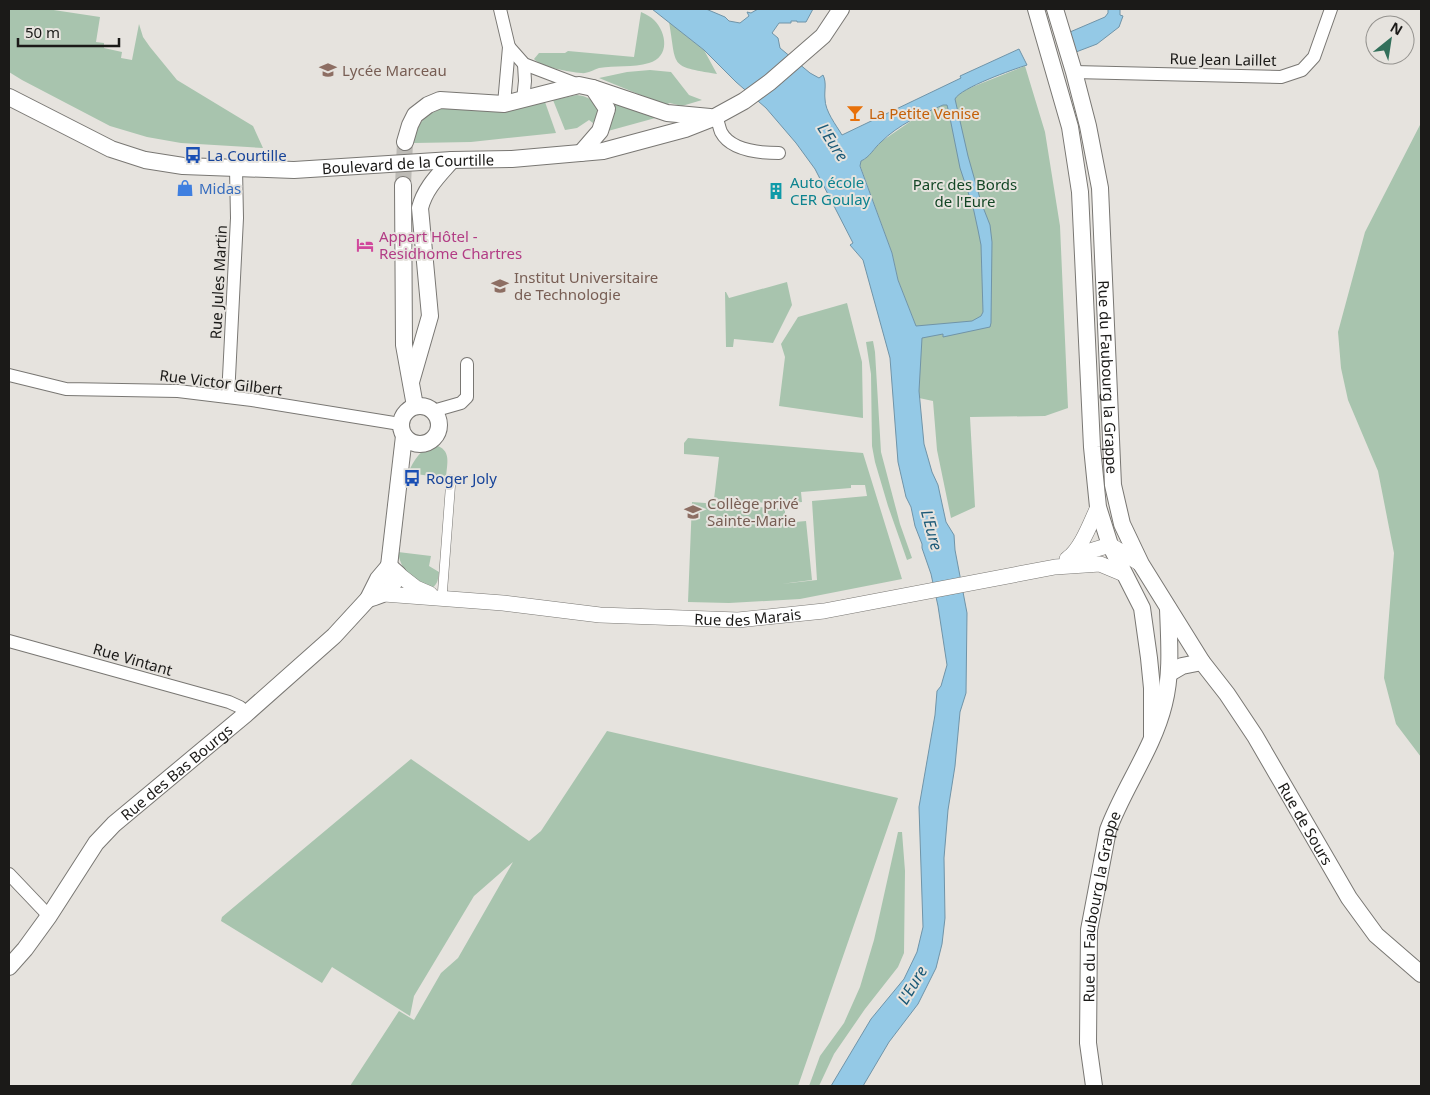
<svg xmlns="http://www.w3.org/2000/svg" width="1430" height="1095" font-family="'Noto Sans',sans-serif">
  <style>
    .green { fill: #a8c4ae }
    .water { fill: #94c9e6; stroke: #7094a8; fill-rule: evenodd }
    .lines { fill: none; stroke-linecap: round; stroke-linejoin: round }
    .secondary-tunnel { stroke: #bdbbb6; stroke-width: 16; stroke-dasharray: 16 8; stroke-linecap: butt }
    .pedestrian-casing { stroke: #797773; stroke-width: 10 }
    .minor-casing { stroke: #797773; stroke-width: 14 }
    .tertiary-casing { stroke: #797773; stroke-width: 16 }
    .secondary-casing { stroke: #797773; stroke-width: 18 }
    .pedestrian { stroke: #fff; stroke-width: 9 }
    .minor { stroke: #fff; stroke-width: 12 }
    .tertiary { stroke: #fff; stroke-width: 15 }
    .secondary { stroke: #fff; stroke-width: 16 }
    .labels { text-anchor: middle; dominant-baseline: central; stroke-width: 4; stroke-linejoin: round; paint-order: stroke }
    .street-label { font-size: 15px; fill: #1b1a18; stroke: #e6e3de }
    .education-label { font-size: 15px; fill: #785e54; stroke: #e6e3de; text-anchor: start }
    .food-label { font-size: 15px; fill: #c56008; stroke: #e6e3de; text-anchor: start }
    .transit-label { font-size: 15px; fill: #164399; stroke: #e6e3de; text-anchor: start }
    .culture-label { font-size: 15px; fill: #0d838f; stroke: #e6e3de; text-anchor: start }
    .park-label { font-size: 15px; fill: #134625; stroke: #e6e3de }
    .shop-label { font-size: 15px; fill: #366cbe; stroke: #e6e3de; text-anchor: start }
    .hotel-label { font-size: 15px; fill: #b23c85; stroke: #e6e3de; text-anchor: start }
    .water-label { font-size: 16px; font-style: italic; fill: #1a5977; stroke: #e6e3de }
  </style>
  <rect width="100%" height="100%" fill="#e6e3de"/>
  <g class="green">
    <polygon points="9,9 47,9 100,17 96,42 104,43 104,48 122,52 121,58 132,60 139,24 143,37 150,47 177,80 253,126 263,148 181,143 147,137 110,126 22,80 9,72"/>
    <path d="M641,12C646,14 651,17 654,20C667,33 670,57 649,63C633,68 615,65 599,68C593,70 587,74 581,73C570,72 541,67 534,59L539,53H565L568,51L634,57Z"/>
    <path d="M669,22L704,50L717,74C668,66 677,67 669,22Z"/>
    <polygon points="1025,66 1045,132 1060,226 1068,408 1045,416 970,417 975,507 951,518 937,450 933,401 919,398 916,326 898,280 892,253 860,165 861,161 865,159 882,141 911,121 943,105 967,89"/>
    <polygon points="650,70 671,72 689,95 702,100 682,106 670,103 665,105 599,78 627,72"/>
    <path d="M577,95C594,97 603,107 593,123L589,120L577,128L565,130L553,100Z"/>
    <polygon points="607,99 659,117 608,131"/>
    <path d="M545,102L556,133L471,142L414,143C416,123 425,115 443,108Z"/>
    <polygon points="1421,123 1421,757 1396,724 1384,678 1394,553 1378,471 1348,400 1341,368 1338,332 1365,232"/>
    <polygon points="787,282 792,305 773,343 734,339 733,347 726,347 725,292 726,292 729,298"/>
    <polygon points="847,303 862,362 863,418 779,406 785,357 781,344 798,317"/>
    <polygon points="873,341 875,352 881,452 900,524 912,558 907,560 888,506 875,462 872,446 871,374 866,342"/>
    <polygon points="688,438 863,453 902,579 800,599 729,603 688,602 692,502 785,509 785,519 774,520 774,524 806,521 812,580 781,584 817,580 812,501 867,496 865,485 851,485 851,488 801,492 802,502 779,504 714,499 719,457 684,454 684,443"/>
    <path d="M435,445C452,450 447,463 446,478L408,473C414,460 421,448 435,445Z"/>
    <path d="M398,552L431,556L429,566L439,572C438,579 438,584 432,588C413,583 401,571 398,552Z"/>
    <polygon points="607,731 898,798 798,1086 350,1086 399,1011 414,1020 441,973 458,958 513,862 474,896 414,996 410,1016 332,967 322,983 221,921 222,917 411,759 529,841 541,831"/>
    <polygon points="898,832 902,832 905,871 904,953 898,967 865,1009 834,1054 819,1086 809,1086 820,1056 844,1023 860,987 874,940"/>
  </g>
  <g class="water">
    <path d="M652,9H706L725,17L729,21L740,23L749,16L747,12L751,13L758,9H813L806,22H797V21H791V23H779L772,33L778,38L780,48L810,73L819,78L823,75C827,83 824,91 825,99C825,111 836,125 842,135L961,78L960,76L1019,49L1027,65C1014,69 960,88 955,99L968,156L981,202L990,225L992,242L991,323L990,327L943,337V334L922,338L919,391L924,444L932,472L938,485L946,522L954,535L955,550L967,613L966,693L960,712L955,766L948,810L944,858L945,918L942,944L936,968L918,1004L889,1042L863,1086H831L871,1019L904,979L917,952L923,927L919,807L935,715L937,691L941,686L947,665L938,606L931,574L922,548V544L915,526L911,507L906,497L898,462L890,358L863,260L850,245L853,243L815,169L796,143L766,108L736,82L704,50ZM943,105H947L949,113L960,168L973,207L978,230L981,245L983,312L981,316L972,321L916,326L898,280L892,253L860,166L861,161C870,157 874,148 881,142C898,125 922,114 943,105Z"/>
    <polygon points="1108,9 1120,9 1120,15 1123,16 1119,27 1097,44 1076,52 1070,32 1105,17 1108,13"/>
  </g>
  <g class="lines">
    <polyline class="secondary-tunnel" points="403,185 405,142"/>
    <g class="pedestrian-casing">
      <polyline id="pedestrian" points="442,598 451,479"/>
    </g>
    <g class="minor-casing">
      <g id="minor">
        <polyline points="500,9 509,47 504,104"/>
        <polyline points="509,47 524,64 579,85"/>
        <polyline points="1074,72 1281,77 1302,70 1314,57 1331,9"/>
        <polyline points="523,100 525,81 524,64"/>
        <path d="M716,116C718,121 719,127 721,132C731,151 760,153 779,153"/>
        <polyline points="9,375 66,389 178,391 252,400 400,424"/>
        <polyline points="228,397 237,218 236,169"/>
        <polyline points="433,411 461,403 467,397 467,364"/>
        <polyline points="9,641 229,702 240,707 246,714"/>
        <polyline points="9,874 49,916"/>
      </g>
    </g>
    <g class="tertiary-casing">
      <g id="tertiary">
        <polyline points="1070,557 1110,545 1141,564"/>
        <path d="M1067,559C1081,550 1091,522 1098,507"/>
        <polyline points="398,574 416,588 430,594"/>
        <path id="s1" d="M384,594L503,603L600,615L738,620L824,611L1055,567L1100,564L1124,574"/>
      </g>
    </g>
    <g class="secondary-casing">
      <g id="secondary">
        <polyline points="1036,9 1070,127 1080,192 1092,447 1098,507 1110,545 1142,608 1149,658 1152,688 1152,736"/>
        <path id="s2" d="M1055,9L1074,72L1088,126L1100,188L1113,485L1122,524L1141,564L1202,662L1227,694L1255,736L1349,898L1376,935L1421,974"/>
        <path id="s3" d="M9,97L111,149L145,160L183,166L294,170L452,160L512,159L603,151L685,129L713,118L744,101L770,82L823,36L841,9"/>
        <polyline points="405,142 410,125 415,115 428,105 440,100 504,104 579,85 593,88 667,113 710,117"/>
        <polyline points="581,153 600,131 607,109 593,88"/>
        <polyline points="403,185 404,345 415,406"/>
        <path d="M411,382L430,316L420,208C425,188 439,175 452,160"/>
        <circle cx="420" cy="425" r="19"/>
        <polyline points="389,566 404,436"/>
        <path d="M368,599C386,594 391,592 398,574L389,566"/>
        <polyline points="1170,673 1182,666 1202,662"/>
        <path id="s4" d="M9,967L25,949L49,916L96,843L114,824L246,714L334,636L368,599L378,579L389,566"/>
        <path id="s5" d="M1094,1086L1088,1043L1089,930L1108,830C1124,787 1153,749 1164,704C1172,673 1169,640 1168,608"/>
      </g>
    </g>
    <use href="#pedestrian" class="pedestrian"/>
    <use href="#minor" class="minor"/>
    <use href="#tertiary" class="tertiary"/>
    <use href="#secondary" class="secondary"/>
  </g>
  <defs>
    <g id="school-bare" transform="scale(1.35)"><path d="M0-5L7-2L0 1L-7-2ZM-4 1L0 2.5L4 1V4Q0 6-4 4Z" fill="#8d6e63" stroke="#e6e3de" stroke-width="2.5" paint-order="stroke"/></g>
    <g id="bar-bare" transform="scale(1.35)"><path d="M-6-5H6L.8 .8V4.5H3.5V6h-7V4.5H-.8V.8Z" fill="#e8710a" stroke="#e6e3de" stroke-width="2.5" paint-order="stroke"/></g>
    <g id="bus-bare" transform="scale(1.35)"><path d="M-5-6H5V4H4V6H2V4H-2V6H-4V4H-5ZM-3.5-4V0h7V-4ZM-3.5 1.2v1.5H-2V1.2ZM2 1.2v1.5H3.5V1.2Z" fill="#1a4fb4" stroke="#e6e3de" stroke-width="2.5" paint-order="stroke"/></g>
    <g id="shop-bare" transform="scale(1.35)"><path d="M-5-2.5h2.3a2.7 3.5 0 0 1 5.4 0H5L5.5 6h-11ZM-1.5-2.5h3a1.5 2.3 0 0 0-3 0Z" fill="#3f7fe0" stroke="#e6e3de" stroke-width="2.5" paint-order="stroke"/></g>
    <g id="building-bare" transform="scale(1.35)"><path d="M-4-6H4V6H1V3H-1V6H-4ZM-2.5-4.3h1.7v1.8h-1.7ZM.8-4.3h1.7v1.8H.8ZM-2.5-1h1.7V.8h-1.7ZM.8-1h1.7V.8H.8Z" fill="#0f9aa8" stroke="#e6e3de" stroke-width="2.5" paint-order="stroke"/></g>
    <g id="hotel-bare" transform="scale(1.35)"><path d="M-6-4.5h1.5V1H6V5H4.5V3h-9V5H-6ZM-4 0a1.8 1.8 0 1 1 3.6 0ZM.5 0V-2.5h3Q6-2.5 6 0Z" fill="#d1479c" stroke="#e6e3de" stroke-width="2.5" paint-order="stroke"/></g>
    <g id="university-bare" transform="scale(1.35)"><path d="M0-5L7-2L0 1L-7-2ZM-4 1L0 2.5L4 1V4Q0 6-4 4Z" fill="#8d6e63" stroke="#e6e3de" stroke-width="2.5" paint-order="stroke"/></g>
  </defs>
  <g fill-rule="evenodd">
    <use href="#school-bare" x="328" y="70"/>
    <use href="#bar-bare" x="855" y="113"/>
    <use href="#bus-bare" x="193" y="155"/>
    <use href="#shop-bare" x="185" y="188"/>
    <use href="#building-bare" x="776" y="191"/>
    <use href="#hotel-bare" x="365" y="245"/>
    <use href="#university-bare" x="500" y="286"/>
    <use href="#bus-bare" x="412" y="478"/>
    <use href="#school-bare" x="693" y="512"/>
  </g>
  <g class="labels">
    <g class="street-label">
      <text transform="translate(1223 59) rotate(1)">Rue Jean Laillet</text>
      <text stroke="none"><textPath href="#s3" startOffset="414">Boulevard de la Courtille</textPath></text>
      <text transform="translate(218 282) rotate(-87)">Rue Jules Martin</text>
      <text stroke="none"><textPath href="#s2" startOffset="374">Rue du Faubourg la Grappe</textPath></text>
      <text transform="translate(221 382) rotate(7)">Rue Victor Gilbert</text>
      <text stroke="none"><textPath href="#s1" startOffset="365">Rue des Marais</textPath></text>
      <text transform="translate(133 659) rotate(16)">Rue Vintant</text>
      <text stroke="none"><textPath href="#s4" startOffset="259">Rue des Bas Bourgs</textPath></text>
      <text stroke="none"><textPath href="#s2" startOffset="874">Rue de Sours</textPath></text>
      <text stroke="none"><textPath href="#s5" startOffset="181">Rue du Faubourg la Grappe</textPath></text>
    </g>
    <g class="education-label">
      <text x="342" y="70">Lycée Marceau</text>
      <text x="514" y="277">Institut Universitaire<tspan x="514" dy="17">de Technologie</tspan></text>
      <text x="707" y="503">Collège privé<tspan x="707" dy="17">Sainte-Marie</tspan></text>
    </g>
    <g class="food-label">
      <text x="869" y="113">La Petite Venise</text>
    </g>
    <g class="transit-label">
      <text x="207" y="155">La Courtille</text>
      <text x="426" y="478">Roger Joly</text>
    </g>
    <g class="culture-label">
      <text x="790" y="182">Auto école<tspan x="790" dy="17">CER Goulay</tspan></text>
    </g>
    <g class="park-label">
      <text x="965" y="184">Parc des Bords<tspan x="965" dy="17">de l'Eure</tspan></text>
    </g>
    <g class="shop-label">
      <text x="199" y="188">Midas</text>
    </g>
    <g class="hotel-label">
      <text x="379" y="236">Appart Hôtel -<tspan x="379" dy="17">Residhome Chartres</tspan></text>
    </g>
    <g class="water-label">
      <text transform="translate(833 142) rotate(57)">L'Eure</text>
      <text transform="translate(932 530) rotate(75)">L'Eure</text>
      <text transform="translate(912 985) rotate(-59)">L'Eure</text>
    </g>
  </g>
  <rect width="1430" height="1095" fill="none" stroke="#1b1a18" stroke-width="20"/>
  <g transform="translate(1390 40) rotate(30)"><circle r="24" fill="#e6e3de" stroke="#95938f"/>
  <path d="M0-4L9 19L0 12L-9 19Z" fill="#326f5a"/>
  <text y="-8" font-size="14" font-weight="bold" text-anchor="middle" fill="#1b1a18">N</text>
  </g>
  <path d="M18 38v8h101v-8" fill="none" stroke="#1b1a18" stroke-width="2.5"/>
  <text x="25" y="38" font-size="15" fill="#1b1a18" stroke="#e6e3de" stroke-width="4" paint-order="stroke">50 m</text>
</svg>
